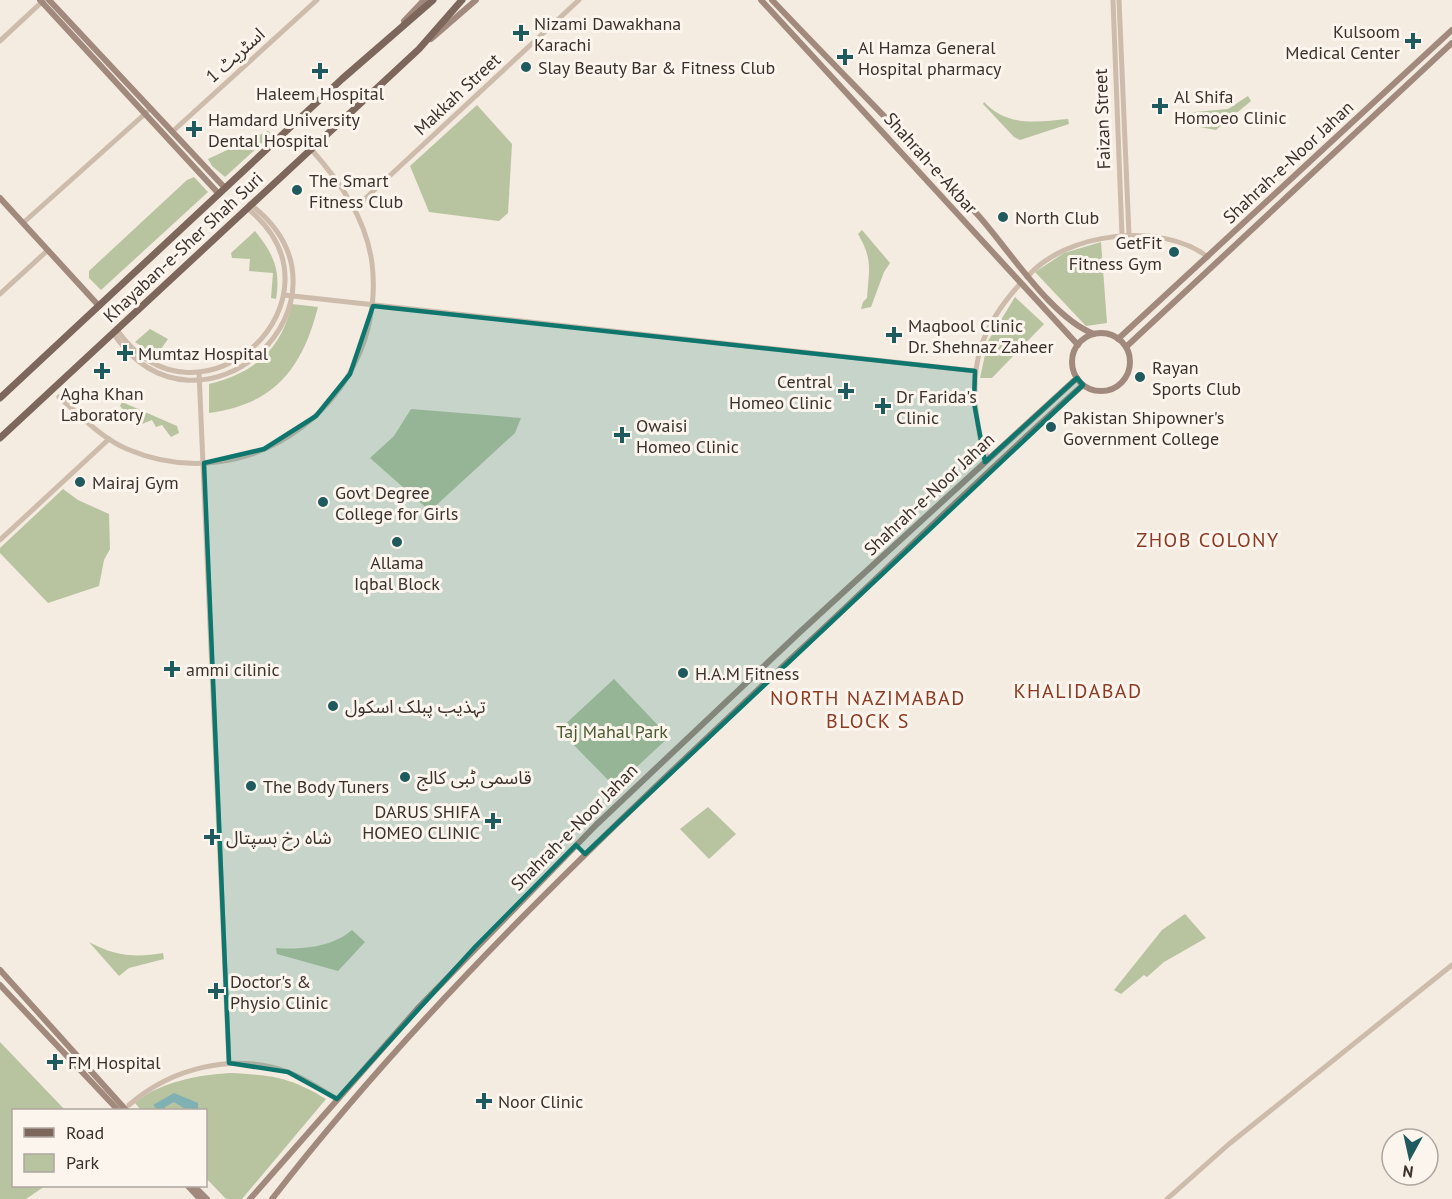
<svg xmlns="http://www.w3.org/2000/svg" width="1452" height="1199" font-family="'PT Sans','Noto Sans Arabic',sans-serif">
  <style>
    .green { fill: #b8c4a0 }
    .water { fill: #7fb0b2 }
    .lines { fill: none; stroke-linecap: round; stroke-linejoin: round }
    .tertiary { stroke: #cdbbac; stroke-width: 5 }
    .secondary { stroke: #a18a7d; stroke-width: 6 }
    .primary { stroke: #7d675c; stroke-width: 7 }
    .marked { fill: #0f766e; fill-opacity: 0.2; stroke: #0f766e; stroke-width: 4.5; stroke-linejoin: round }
    .poi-dot { fill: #1f5a5e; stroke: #fbf5ee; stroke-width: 2 }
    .labels { text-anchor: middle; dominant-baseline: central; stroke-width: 6; stroke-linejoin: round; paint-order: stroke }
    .poi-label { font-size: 18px; fill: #3b302b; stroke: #fbf5ee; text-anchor: start }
    .street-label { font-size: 18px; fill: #3b302b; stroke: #fbf5ee }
    .park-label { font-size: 18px; fill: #4a5a2e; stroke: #fbf5ee }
    .neighbourhood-label { font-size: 20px; letter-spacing: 1.5px; fill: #8c3b22; stroke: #fbf5ee }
  </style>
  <rect width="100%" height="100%" fill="#f4ebe1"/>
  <g class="green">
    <polygon points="1248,96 1251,101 1216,130 1173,122 1173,114 1228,109"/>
    <path d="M984,102C1007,127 1037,122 1068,119L1069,124L1020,140L1014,137L983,104Z"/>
    <polygon points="477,105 512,144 508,213 499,221 429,212 410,166"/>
    <polygon points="268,131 272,134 225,177 212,166 208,159"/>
    <polygon points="194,177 208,192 101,290 89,278 89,271 187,180"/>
    <path d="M862,230L890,263L884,272L871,307L861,309L863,302L867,298C869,270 873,259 858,234Z"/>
    <path d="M255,231C273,253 281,270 276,299L271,298L273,273L249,271L250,259L232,258L231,253Z"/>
    <polygon points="1101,242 1107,323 1086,326 1035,272 1064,253"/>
    <polygon points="1015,297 1044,324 992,378 980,378 988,341"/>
    <path d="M292,304L318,307C302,369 275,404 209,413V384C254,373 281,350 292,304Z"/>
    <polygon points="150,329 168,339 156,356 135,342"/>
    <polygon points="122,402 177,426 179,433 171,437 162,425 156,427 152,420 142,424 133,419 132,414 128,415 120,406"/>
    <polygon points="411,409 521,418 515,433 430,511 370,458 394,436"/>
    <polygon points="63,489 78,500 109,514 110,549 104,560 99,586 48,603 0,553 0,548"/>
    <polygon points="614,679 669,737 615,787 559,730"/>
    <polygon points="708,807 736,834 709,859 680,829"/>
    <polygon points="1185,914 1206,938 1164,962 1147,977 1144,975 1121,994 1114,990 1162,930"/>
    <path d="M352,930L365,942L338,971L277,954L276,948C301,950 333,947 352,930Z"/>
    <path d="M89,942C114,956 136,958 163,953L164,959L129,968L119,976Z"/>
    <polygon points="0,1042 65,1110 14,1110 14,1186 45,1186 26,1199 0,1199"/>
    <path d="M230,1073C272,1075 290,1077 326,1099L242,1199H226L206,1178V1110H141L135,1103C159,1082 198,1075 230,1073Z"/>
  </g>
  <polygon class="water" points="174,1093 198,1103 198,1110 187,1110 174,1102 165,1107 165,1110 158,1110 153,1105"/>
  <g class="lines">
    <g class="tertiary">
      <polyline points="1113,0 1122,236"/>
      <polyline points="1119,0 1129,235"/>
      <polyline points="0,41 44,0"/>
      <polyline points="172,132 317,0"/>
      <polyline points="355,208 579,0"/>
      <polyline points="23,223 147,112"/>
      <path d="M1027,277C1066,232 1161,221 1208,257"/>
      <polyline points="0,294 48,250"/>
      <polyline points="284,295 975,371"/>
      <path d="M117,330C199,446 358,297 247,208"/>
      <path d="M113,333C200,461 374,299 250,204"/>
      <polyline points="199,372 229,1063"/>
      <path d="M59,397C80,415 101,438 127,449C253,503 388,397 372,263C366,218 340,182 311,149"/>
      <path d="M989,459C981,449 980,436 978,424C968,366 981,326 1021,283"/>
      <polyline points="0,540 109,439"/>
      <path d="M129,1105C171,1068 234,1052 288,1072C306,1078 321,1090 337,1099"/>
      <polyline points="1167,1199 1229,1144 1452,965"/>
    </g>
    <g class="secondary">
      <polyline points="40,0 219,194"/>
      <polyline points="49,0 225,188"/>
      <polyline points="761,0 1078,345"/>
      <path d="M772,0C840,72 910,141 977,214C1008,248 1051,318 1094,334"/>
      <polyline points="404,21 424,0"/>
      <polyline points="431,39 476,0"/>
      <polyline points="0,198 99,306"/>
      <circle cx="1101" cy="362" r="29"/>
      <polyline points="1118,339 1452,30"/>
      <polyline points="1126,347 1452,43"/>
      <polyline points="0,970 126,1110"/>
      <polyline points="0,985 118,1110"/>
      <polyline points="188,1186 200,1199"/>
      <polyline points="194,1186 207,1199"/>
      <polyline points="250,1199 419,1007 596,825 800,632 1077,378"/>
      <path d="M272,1199C427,999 612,827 796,654C892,565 985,472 1083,385"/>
    </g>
    <g class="primary">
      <polyline points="0,398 342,79 433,0"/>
      <polyline points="0,438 419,49 462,0"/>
    </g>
  </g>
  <path class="marked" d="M373,306L975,371L974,403L985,462L1077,378L1083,385L585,854L576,845L475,947L337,1099L288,1072L229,1063L204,463L264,449L316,416L350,374Z"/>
  <g class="poi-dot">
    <path d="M518 24h6v6h6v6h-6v6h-6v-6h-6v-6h6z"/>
    <path d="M1410 32h6v6h6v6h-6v6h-6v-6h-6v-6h6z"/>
    <path d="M842 48h6v6h6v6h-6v6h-6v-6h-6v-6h6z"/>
    <circle cx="526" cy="67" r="6"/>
    <path d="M317 62h6v6h6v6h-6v6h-6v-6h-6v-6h6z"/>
    <path d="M1157 97h6v6h6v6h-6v6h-6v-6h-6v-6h6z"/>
    <path d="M191 120h6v6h6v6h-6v6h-6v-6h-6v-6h6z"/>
    <circle cx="297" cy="190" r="6"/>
    <circle cx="1003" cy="217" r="6"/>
    <circle cx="1174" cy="252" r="6"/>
    <path d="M891 326h6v6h6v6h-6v6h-6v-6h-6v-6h6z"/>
    <path d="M122 344h6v6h6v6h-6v6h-6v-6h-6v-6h6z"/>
    <path d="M99 362h6v6h6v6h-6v6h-6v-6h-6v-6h6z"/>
    <circle cx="1140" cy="377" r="6"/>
    <path d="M843 382h6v6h6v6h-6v6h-6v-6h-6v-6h6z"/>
    <path d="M880 397h6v6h6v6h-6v6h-6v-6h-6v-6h6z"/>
    <circle cx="1051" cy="427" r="6"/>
    <path d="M619 426h6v6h6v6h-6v6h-6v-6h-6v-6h6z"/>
    <circle cx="80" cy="482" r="6"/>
    <circle cx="323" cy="502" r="6"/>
    <circle cx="397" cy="542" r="6"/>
    <path d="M169 660h6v6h6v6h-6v6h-6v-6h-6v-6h6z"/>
    <circle cx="683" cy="673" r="6"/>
    <circle cx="333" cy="706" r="6"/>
    <circle cx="405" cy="777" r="6"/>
    <circle cx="251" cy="786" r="6"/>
    <path d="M490 812h6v6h6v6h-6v6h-6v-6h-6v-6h6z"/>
    <path d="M209 828h6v6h6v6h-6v6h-6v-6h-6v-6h6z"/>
    <path d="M213 982h6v6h6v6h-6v6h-6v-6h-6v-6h6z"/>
    <path d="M52 1053h6v6h6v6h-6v6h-6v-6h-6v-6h6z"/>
    <path d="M481 1092h6v6h6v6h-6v6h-6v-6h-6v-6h6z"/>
  </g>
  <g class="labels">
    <g class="poi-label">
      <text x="534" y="23">Nizami Dawakhana<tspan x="534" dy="21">Karachi</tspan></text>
      <text x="1400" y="31" text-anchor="end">Kulsoom<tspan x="1400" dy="21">Medical Center</tspan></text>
      <text x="858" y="47">Al Hamza General<tspan x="858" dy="21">Hospital pharmacy</tspan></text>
      <text x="538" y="67">Slay Beauty Bar &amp; Fitness Club</text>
      <text x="320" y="93" text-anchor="middle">Haleem Hospital</text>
      <text x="1174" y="96">Al Shifa<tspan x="1174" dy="21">Homoeo Clinic</tspan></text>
      <text x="208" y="119">Hamdard University<tspan x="208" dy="21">Dental Hospital</tspan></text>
      <text x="309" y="180">The Smart<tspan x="309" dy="21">Fitness Club</tspan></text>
      <text x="1015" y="217">North Club</text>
      <text x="1162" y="242" text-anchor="end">GetFit<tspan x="1162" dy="21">Fitness Gym</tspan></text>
      <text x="908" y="325">Maqbool Clinic<tspan x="908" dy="21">Dr. Shehnaz Zaheer</tspan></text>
      <text x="138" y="353">Mumtaz Hospital</text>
      <text x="1152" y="367">Rayan<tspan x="1152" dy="21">Sports Club</tspan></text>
      <text x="832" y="381" text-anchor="end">Central<tspan x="832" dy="21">Homeo Clinic</tspan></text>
      <text x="102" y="393" text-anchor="middle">Agha Khan<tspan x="102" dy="21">Laboratory</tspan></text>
      <text x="896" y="396">Dr Farida's<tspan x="896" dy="21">Clinic</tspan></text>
      <text x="1063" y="417">Pakistan Shipowner's<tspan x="1063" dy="21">Government College</tspan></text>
      <text x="636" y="425">Owaisi<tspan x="636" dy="21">Homeo Clinic</tspan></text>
      <text x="92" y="482">Mairaj Gym</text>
      <text x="335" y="492">Govt Degree<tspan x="335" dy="21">College for Girls</tspan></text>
      <text x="397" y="562" text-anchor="middle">Allama<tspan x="397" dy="21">Iqbal Block</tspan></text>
      <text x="186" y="669">ammi cilinic</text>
      <text x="695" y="673">H.A.M Fitness</text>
      <text x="345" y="706">تہذیب پبلک اسکول</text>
      <text x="417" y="777">قاسمی ٹبی کالج</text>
      <text x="263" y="786">The Body Tuners</text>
      <text x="480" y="811" text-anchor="end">DARUS SHIFA<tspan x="480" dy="21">HOMEO CLINIC</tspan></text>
      <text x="226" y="837">شاہ رخ ہسپتال</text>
      <text x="230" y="981">Doctor's &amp;<tspan x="230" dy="21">Physio Clinic</tspan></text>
      <text x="68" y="1062">FM Hospital</text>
      <text x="498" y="1101">Noor Clinic</text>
    </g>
    <g class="street-label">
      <text transform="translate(235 55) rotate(-42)">اسٹریٹ 1</text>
      <text transform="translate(457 94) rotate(-43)">Makkah Street</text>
      <text transform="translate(1102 119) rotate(-92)">Faizan Street</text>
      <text transform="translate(1288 162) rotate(-43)">Shahrah-e-Noor Jahan</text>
      <text transform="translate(931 163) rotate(48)">Shahrah-e-Akbar</text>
      <text transform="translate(183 247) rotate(-43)">Khayaban-e-Sher Shah Suri</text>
      <text transform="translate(929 494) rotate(-43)">Shahrah-e-Noor Jahan</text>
      <text transform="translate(574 827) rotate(-45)">Shahrah-e-Noor Jahan</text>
    </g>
    <g class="park-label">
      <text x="612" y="731">Taj Mahal Park</text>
    </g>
    <g class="neighbourhood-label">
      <text x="1208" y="540">ZHOB COLONY</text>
      <text x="1078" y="691">KHALIDABAD</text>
      <text x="868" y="698">NORTH NAZIMABAD<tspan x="868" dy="23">BLOCK S</tspan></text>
    </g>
  </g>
  <rect x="12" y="1109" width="195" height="78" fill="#fbf5ee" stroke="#aea6a0" stroke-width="1.5"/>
  <rect x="24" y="1128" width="30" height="9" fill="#7d675c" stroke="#aea6a0" stroke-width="1.5"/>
  <text x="66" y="1139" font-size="18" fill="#3b302b">Road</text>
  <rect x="24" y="1154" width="30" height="18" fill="#b8c4a0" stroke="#aea6a0" stroke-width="1.5"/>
  <text x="66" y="1169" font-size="18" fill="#3b302b">Park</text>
  <g transform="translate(1410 1157) rotate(188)"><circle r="28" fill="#fbf5ee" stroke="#aea6a0" stroke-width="1.5"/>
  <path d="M0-4.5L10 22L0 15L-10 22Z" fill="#1f5a5e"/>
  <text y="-9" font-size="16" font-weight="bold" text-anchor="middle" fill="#3b302b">N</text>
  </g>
</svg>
